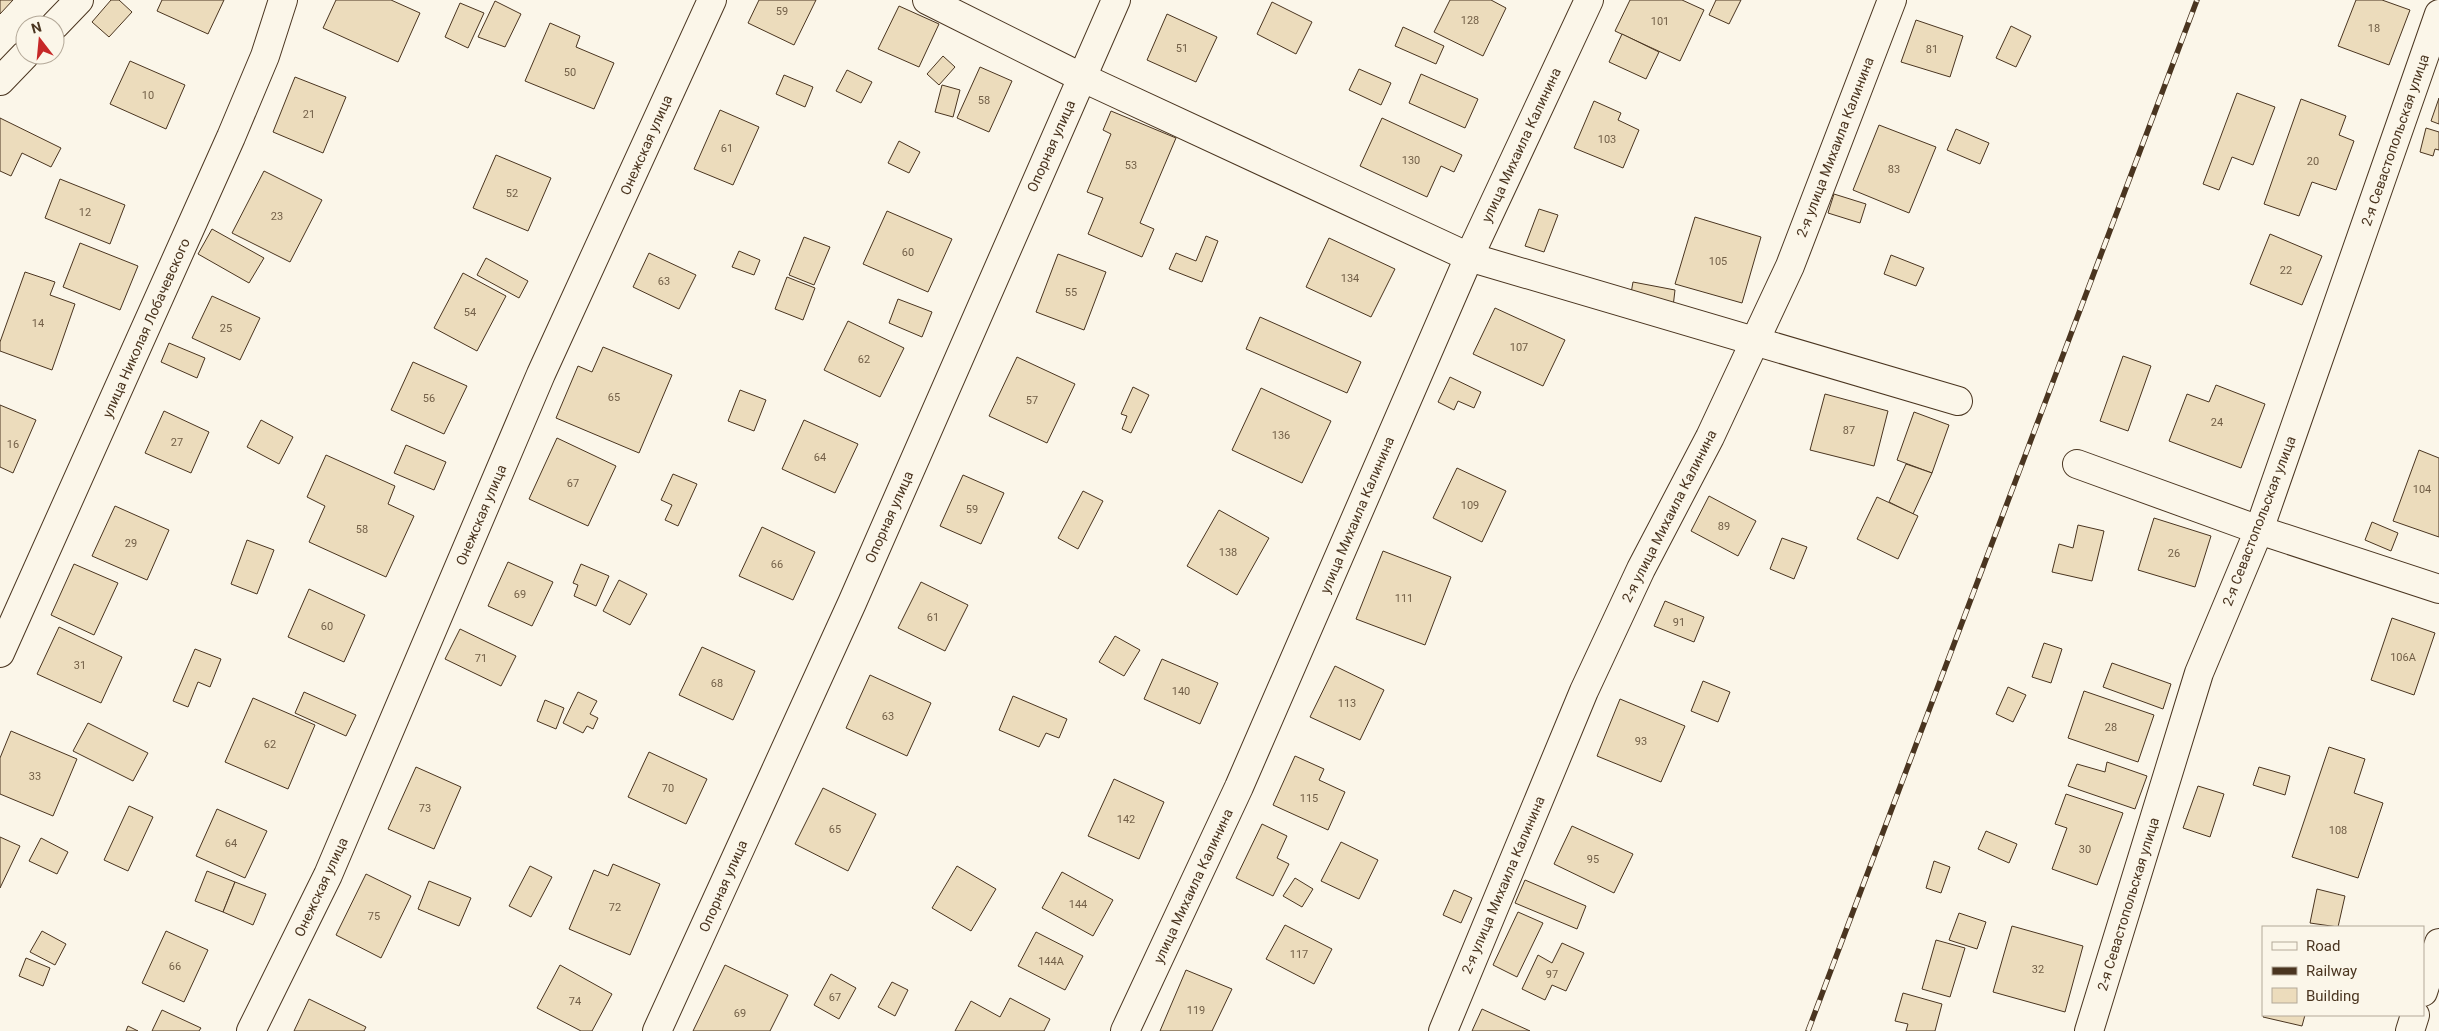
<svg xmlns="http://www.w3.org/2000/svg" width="2439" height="1031" font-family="Roboto,sans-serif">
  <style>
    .building { fill: #ecdcbc; stroke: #4a3520 }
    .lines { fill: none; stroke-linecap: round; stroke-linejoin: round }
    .minor-casing { stroke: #4a3520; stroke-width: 30 }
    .minor { stroke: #fbf6e9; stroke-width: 28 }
    .rail-casing { stroke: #4a3520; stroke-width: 5.5 }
    .rail { stroke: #fbf6e9; stroke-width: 4; stroke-dasharray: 11; stroke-linecap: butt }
    .labels { text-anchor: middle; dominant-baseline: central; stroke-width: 4; stroke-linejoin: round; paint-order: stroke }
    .number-label { font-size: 11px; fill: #725f47 }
    .street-label { font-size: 14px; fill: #4a3520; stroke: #fbf6e9 }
  </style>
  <rect width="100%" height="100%" fill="#fbf6e9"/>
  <g class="building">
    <polygon points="0,0 13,0 0,14"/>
    <polygon points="111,0 119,0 132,12 109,37 92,22"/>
    <polygon points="162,0 224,0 208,34 157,11"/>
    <polygon points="336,0 391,0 420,13 398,62 323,28"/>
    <polygon points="759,0 816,0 794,45 748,23"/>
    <polygon points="1450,0 1491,0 1506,8 1483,56 1434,32"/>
    <polygon points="1630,0 1682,0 1704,10 1680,61 1615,31"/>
    <polygon points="1716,0 1741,0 1729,24 1709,15"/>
    <polygon points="2356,0 2382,0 2410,10 2389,65 2338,46"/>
    <polygon points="495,1 521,14 505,47 478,37"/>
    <polygon points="1272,2 1312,22 1296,54 1257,34"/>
    <polygon points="460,3 484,13 468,48 445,37"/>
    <polygon points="899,6 939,24 919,67 878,49"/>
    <polygon points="1167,14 1217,37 1196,82 1147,60"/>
    <polygon points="1916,20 1963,36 1950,77 1901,62"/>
    <polygon points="550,23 580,36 576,47 614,63 594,109 525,81"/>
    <polygon points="2011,26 2031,36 2016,67 1996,58"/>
    <polygon points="1403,27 1444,46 1436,64 1395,46"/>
    <polygon points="1622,34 1659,52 1646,79 1609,62"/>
    <polygon points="943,56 955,67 939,85 927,74"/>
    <polygon points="130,61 185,85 166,129 110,104"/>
    <polygon points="980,67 1012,81 989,132 957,118"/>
    <polygon points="1359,69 1391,83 1381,105 1349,90"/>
    <polygon points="847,70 872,82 861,103 836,91"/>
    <polygon points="1421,74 1478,99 1465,128 1409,103"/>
    <polygon points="784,75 813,87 805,107 776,94"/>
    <polygon points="295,77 346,97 323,153 273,132"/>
    <polygon points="942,85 960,90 953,117 935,112"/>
    <polygon points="2237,93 2275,107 2253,165 2232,157 2219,190 2203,184"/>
    <polygon points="2439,98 2439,124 2431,121"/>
    <polygon points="2301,99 2346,116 2339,135 2354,141 2336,190 2312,182 2299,216 2264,204"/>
    <polygon points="1594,101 1621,113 1618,120 1639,130 1623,168 1574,148"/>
    <polygon points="720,110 759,127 733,185 694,169"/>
    <polygon points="1111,111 1176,138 1140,223 1154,229 1142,257 1088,234 1103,198 1087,192 1111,134 1103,130"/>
    <polygon points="0,118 61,148 51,167 22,153 11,176 0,171"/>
    <polygon points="1382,118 1462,155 1454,172 1441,166 1427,197 1360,166"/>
    <polygon points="1879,125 1936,147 1909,213 1853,190"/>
    <polygon points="2426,128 2439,132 2439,150 2435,149 2433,156 2420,152"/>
    <polygon points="1956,129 1989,143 1980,164 1947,150"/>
    <polygon points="899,141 920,152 909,173 888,163"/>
    <polygon points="496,155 551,178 528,231 473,208"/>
    <polygon points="264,171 322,200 290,262 232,233"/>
    <polygon points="60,179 125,205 110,244 45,218"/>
    <polygon points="1834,194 1866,204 1860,223 1828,213"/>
    <polygon points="1539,209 1558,215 1544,252 1525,246"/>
    <polygon points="887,211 952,239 928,292 863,264"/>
    <polygon points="1695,217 1761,237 1742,303 1675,284"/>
    <polygon points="212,229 264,258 249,283 198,254"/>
    <polygon points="2270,234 2322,256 2302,305 2250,284"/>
    <polygon points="1206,236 1218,241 1202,282 1169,269 1176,253 1196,261"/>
    <polygon points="804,237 830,247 814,285 789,275"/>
    <polygon points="1329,238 1395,269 1371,317 1306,287"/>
    <polygon points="80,243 138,266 120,310 63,287"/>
    <polygon points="739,251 760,260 754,275 732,267"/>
    <polygon points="649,253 696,275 679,309 633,287"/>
    <polygon points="1058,254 1106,272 1084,330 1036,312"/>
    <polygon points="1891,255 1924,268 1916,286 1884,274"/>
    <polygon points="486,258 528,281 519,298 477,275"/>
    <polygon points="25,272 55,282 50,295 75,304 52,370 0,351 0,342"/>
    <polygon points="463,273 506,296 477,351 434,328"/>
    <polygon points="787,277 815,288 803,320 775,309"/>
    <polygon points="1633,282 1675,290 1673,307 1630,299"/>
    <polygon points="212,296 260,318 240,360 192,338"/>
    <polygon points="898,299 932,312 922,337 889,323"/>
    <polygon points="1495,308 1565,340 1543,386 1473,354"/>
    <polygon points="1260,317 1361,362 1347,393 1246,349"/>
    <polygon points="848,321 904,348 880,397 824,370"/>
    <polygon points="169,343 205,358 197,378 161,362"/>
    <polygon points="603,347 672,375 639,453 556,418 578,366 592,372"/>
    <polygon points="2123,356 2151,366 2128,431 2100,421"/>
    <polygon points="1017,357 1075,384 1047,443 989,416"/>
    <polygon points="413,362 467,386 444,434 391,410"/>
    <polygon points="1450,377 1481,392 1474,408 1458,401 1454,410 1438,402"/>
    <polygon points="2216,385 2265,404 2241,468 2169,441 2187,394 2209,402"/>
    <polygon points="1133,387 1149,395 1131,433 1122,429 1127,416 1121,414"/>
    <polygon points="1261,388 1331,421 1302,483 1232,450"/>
    <polygon points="740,390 766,400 754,431 728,421"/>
    <polygon points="1825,394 1888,411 1874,466 1810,450"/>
    <polygon points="0,405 36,420 13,473 0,467"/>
    <polygon points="164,411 209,432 191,473 145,453"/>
    <polygon points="1914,412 1949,425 1932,473 1897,460"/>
    <polygon points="261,420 293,437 279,464 247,447"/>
    <polygon points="804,420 858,444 835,493 782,469"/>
    <polygon points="557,438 616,466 588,526 529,499"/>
    <polygon points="406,445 446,462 434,490 394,473"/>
    <polygon points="2419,450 2439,458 2439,537 2393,521"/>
    <polygon points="326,455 395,486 388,504 414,516 386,577 309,542 325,506 307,497"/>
    <polygon points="1906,464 1932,473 1913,514 1889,502"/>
    <polygon points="1457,468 1506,491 1482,542 1433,518"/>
    <polygon points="673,474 697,484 678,526 665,520 672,505 661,500"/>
    <polygon points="963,475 1004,493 981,544 940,526"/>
    <polygon points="1083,491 1103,501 1078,549 1058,538"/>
    <polygon points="1709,496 1756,521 1738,556 1691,531"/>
    <polygon points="1877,497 1918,516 1898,559 1857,539"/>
    <polygon points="115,506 169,530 147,580 92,556"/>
    <polygon points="1219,510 1269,538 1237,595 1187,566"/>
    <polygon points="2154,518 2211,536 2195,587 2138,570"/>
    <polygon points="2372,522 2398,533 2391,551 2365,540"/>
    <polygon points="2078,525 2104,531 2092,581 2052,572 2059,544 2073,548"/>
    <polygon points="762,527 815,552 793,600 739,576"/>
    <polygon points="1782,538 1807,547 1794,579 1770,569"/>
    <polygon points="247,540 274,550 257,594 231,584"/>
    <polygon points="1383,551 1451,577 1425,645 1356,619"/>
    <polygon points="508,562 553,582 532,626 488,606"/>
    <polygon points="74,564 118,583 94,635 51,615"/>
    <polygon points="581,564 609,576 596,606 574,596 578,585 573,583"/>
    <polygon points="619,580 647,594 630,625 603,611"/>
    <polygon points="921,582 968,605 945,651 898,628"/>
    <polygon points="309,589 365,615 344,662 288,637"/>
    <polygon points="1665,601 1704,617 1694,642 1654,626"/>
    <polygon points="2392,618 2435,633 2414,695 2371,680"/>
    <polygon points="59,627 122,657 101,703 37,674"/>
    <polygon points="460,629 516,656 501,686 445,659"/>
    <polygon points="1115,636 1140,650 1124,676 1099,662"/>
    <polygon points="2044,643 2062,649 2051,683 2032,677"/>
    <polygon points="702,647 755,671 733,720 679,695"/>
    <polygon points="195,649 221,659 210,687 198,682 188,707 173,701"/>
    <polygon points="1162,659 1218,683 1200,724 1144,699"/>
    <polygon points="2112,663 2171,684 2163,709 2103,687"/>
    <polygon points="1335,666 1384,690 1360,740 1310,717"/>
    <polygon points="870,675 931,703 907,756 846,728"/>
    <polygon points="1703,681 1730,692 1718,722 1691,711"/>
    <polygon points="2008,687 2026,695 2013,722 1996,714"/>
    <polygon points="2084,691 2154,715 2138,762 2068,738"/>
    <polygon points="304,692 356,715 346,736 295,713"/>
    <polygon points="578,692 597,701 590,714 598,718 593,729 587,726 583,733 563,723"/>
    <polygon points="1013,696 1067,719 1059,738 1046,733 1039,747 999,730"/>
    <polygon points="253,698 315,725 288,789 225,762"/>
    <polygon points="1620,699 1685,726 1661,782 1597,756"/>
    <polygon points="545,700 564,708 556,729 537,721"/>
    <polygon points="88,723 148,753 133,781 73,751"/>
    <polygon points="11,731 77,759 53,816 0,794 0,758"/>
    <polygon points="2329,747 2365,759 2354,793 2383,803 2358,878 2292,857"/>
    <polygon points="649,752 707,779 686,824 628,797"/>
    <polygon points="1295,756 1324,769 1319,780 1345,792 1328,830 1273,805"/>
    <polygon points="2107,762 2147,776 2135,809 2068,786 2077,764 2105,772"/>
    <polygon points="416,767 461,787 434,849 388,829"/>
    <polygon points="2259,767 2290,776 2285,795 2253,785"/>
    <polygon points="1114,779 1164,802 1139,859 1088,836"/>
    <polygon points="2198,786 2224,794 2210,837 2183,828"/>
    <polygon points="823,788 876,814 848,871 795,844"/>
    <polygon points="2066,794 2123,813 2097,885 2052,869 2067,828 2055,824"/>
    <polygon points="129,806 153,817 128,871 104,860"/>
    <polygon points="217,809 267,831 245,878 196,856"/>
    <polygon points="1262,824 1287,836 1277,858 1289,864 1273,896 1236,878"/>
    <polygon points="1572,826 1633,854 1614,893 1554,864"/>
    <polygon points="1986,831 2017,844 2009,863 1978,849"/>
    <polygon points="0,837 20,846 0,888"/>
    <polygon points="41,838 68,852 57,874 29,861"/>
    <polygon points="1341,842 1378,860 1359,899 1321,881"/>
    <polygon points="1934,861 1950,867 1941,893 1926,888"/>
    <polygon points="613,864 660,884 630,955 569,929 594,870 608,876"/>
    <polygon points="530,866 552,877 531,917 509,906"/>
    <polygon points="957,866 996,889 971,931 932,908"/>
    <polygon points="207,871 235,882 223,912 195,901"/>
    <polygon points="1062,872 1113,900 1093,936 1042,908"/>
    <polygon points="366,874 411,896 381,958 336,935"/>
    <polygon points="1295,878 1313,889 1302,907 1283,896"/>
    <polygon points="1525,880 1586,906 1577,929 1515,903"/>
    <polygon points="429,881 471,898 459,926 418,909"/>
    <polygon points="235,882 266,894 253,925 223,912"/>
    <polygon points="2317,889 2345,896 2338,927 2310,923"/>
    <polygon points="1454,890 1472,898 1461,923 1443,915"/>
    <polygon points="1518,912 1543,923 1517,977 1493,965"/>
    <polygon points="1959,913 1986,922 1977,949 1949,940"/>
    <polygon points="1285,925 1332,949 1314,984 1266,959"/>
    <polygon points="2012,926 2083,946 2065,1012 1993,992"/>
    <polygon points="42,931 66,944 55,965 30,952"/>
    <polygon points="166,931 208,950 184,1002 142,983"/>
    <polygon points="1036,932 1083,956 1065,990 1018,966"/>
    <polygon points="1936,940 1965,948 1950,997 1922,989"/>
    <polygon points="1562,943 1584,953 1566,991 1552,985 1545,1000 1522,989 1538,955 1552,963"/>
    <polygon points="26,958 50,968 43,986 19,976"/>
    <polygon points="560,965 612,994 592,1031 581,1031 537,1008"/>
    <polygon points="725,965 788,995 770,1031 693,1031"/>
    <polygon points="1186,970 1232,989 1212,1031 1160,1031"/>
    <polygon points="831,974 856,988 839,1019 814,1005"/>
    <polygon points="892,982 908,990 895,1016 878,1007"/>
    <polygon points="1903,993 1942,1004 1935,1031 1906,1031 1908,1024 1895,1021"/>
    <polygon points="1010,998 1050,1019 1044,1031 955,1031 971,1001 1000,1017"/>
    <polygon points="309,999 366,1027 364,1031 294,1031"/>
    <polygon points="1482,1009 1530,1031 1472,1031"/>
    <polygon points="162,1010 201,1028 199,1031 152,1031"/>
    <polygon points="2264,1015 2305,1015 2302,1026 2263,1017"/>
    <polygon points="128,1026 138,1031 126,1031"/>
  </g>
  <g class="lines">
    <g class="minor-casing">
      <g id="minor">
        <polyline points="927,0 1081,77 1469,257 1958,401"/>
        <polyline points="55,25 79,0"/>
        <polyline points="0,81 25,55"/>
        <polyline points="2077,464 2259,530 2439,589"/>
        <polyline points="0,653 231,137 265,56 283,0"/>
        <polyline points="2423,992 2439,943"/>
        <polyline points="251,1031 328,875 541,374 712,0"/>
        <polyline points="657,1031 852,603 1116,0"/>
        <polyline points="1125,1031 1239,787 1469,257 1589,0"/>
        <polyline points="1443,1031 1584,691 1641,569 1710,437 1790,266 1892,0"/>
        <polyline points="2089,1031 2199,673 2259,530 2439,14"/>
        <polyline points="2410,1031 2415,1015"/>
      </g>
    </g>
    <use href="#minor" class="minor"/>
    <g class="rail-casing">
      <polyline id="rail" points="1808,1031 2197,0"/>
    </g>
    <use href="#rail" class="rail"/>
  </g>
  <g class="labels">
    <g class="number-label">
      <text x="782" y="11">59</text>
      <text x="1470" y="20">128</text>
      <text x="1660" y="21">101</text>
      <text x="2374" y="28">18</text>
      <text x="1182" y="48">51</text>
      <text x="1932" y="49">81</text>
      <text x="570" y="72">50</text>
      <text x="148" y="95">10</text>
      <text x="984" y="100">58</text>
      <text x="309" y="114">21</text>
      <text x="1607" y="139">103</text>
      <text x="727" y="148">61</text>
      <text x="1411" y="160">130</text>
      <text x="2313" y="161">20</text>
      <text x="1131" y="165">53</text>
      <text x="1894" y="169">83</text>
      <text x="512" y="193">52</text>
      <text x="85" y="212">12</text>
      <text x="277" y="216">23</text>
      <text x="908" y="252">60</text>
      <text x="1718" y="261">105</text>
      <text x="2286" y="270">22</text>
      <text x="1350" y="278">134</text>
      <text x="664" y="281">63</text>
      <text x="1071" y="292">55</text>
      <text x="470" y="312">54</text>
      <text x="38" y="323">14</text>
      <text x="226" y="328">25</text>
      <text x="1519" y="347">107</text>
      <text x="864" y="359">62</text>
      <text x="614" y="397">65</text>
      <text x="429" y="398">56</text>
      <text x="1032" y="400">57</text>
      <text x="2217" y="422">24</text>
      <text x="1849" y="430">87</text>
      <text x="1281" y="435">136</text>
      <text x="177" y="442">27</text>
      <text x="13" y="444">16</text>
      <text x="820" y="457">64</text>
      <text x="573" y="483">67</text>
      <text x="2422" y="489">104</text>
      <text x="1470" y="505">109</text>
      <text x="972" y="509">59</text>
      <text x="1724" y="526">89</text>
      <text x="362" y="529">58</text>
      <text x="131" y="543">29</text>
      <text x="1228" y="552">138</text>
      <text x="2174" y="553">26</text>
      <text x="777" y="564">66</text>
      <text x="520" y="594">69</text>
      <text x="1404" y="598">111</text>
      <text x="933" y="617">61</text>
      <text x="1679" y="622">91</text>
      <text x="327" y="626">60</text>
      <text x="2403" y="657">106А</text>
      <text x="481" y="658">71</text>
      <text x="80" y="665">31</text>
      <text x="717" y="683">68</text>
      <text x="1181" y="691">140</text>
      <text x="1347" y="703">113</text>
      <text x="888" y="716">63</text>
      <text x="2111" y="727">28</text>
      <text x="1641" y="741">93</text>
      <text x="270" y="744">62</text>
      <text x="35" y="776">33</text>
      <text x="668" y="788">70</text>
      <text x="1309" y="798">115</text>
      <text x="425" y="808">73</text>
      <text x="1126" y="819">142</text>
      <text x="835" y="829">65</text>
      <text x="2338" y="830">108</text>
      <text x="231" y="843">64</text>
      <text x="2085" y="849">30</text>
      <text x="1593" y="859">95</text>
      <text x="1078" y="904">144</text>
      <text x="615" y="907">72</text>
      <text x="374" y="916">75</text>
      <text x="1299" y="954">117</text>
      <text x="1051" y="961">144А</text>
      <text x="175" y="966">66</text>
      <text x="2038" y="969">32</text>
      <text x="1552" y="974">97</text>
      <text x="835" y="997">67</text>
      <text x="575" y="1001">74</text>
      <text x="1196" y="1010">119</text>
      <text x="740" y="1013">69</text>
    </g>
    <g class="street-label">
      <text transform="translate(2395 140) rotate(-71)">2-я Севастопольская улица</text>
      <text transform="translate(646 145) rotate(-66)">Онежская улица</text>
      <text transform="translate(1521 145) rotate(-65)">улица Михаила Калинина</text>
      <text transform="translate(1051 146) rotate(-66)">Опорная улица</text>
      <text transform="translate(1835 147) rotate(-69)">2-я улица Михаила Калинина</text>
      <text transform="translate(146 328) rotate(-66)">улица Николая Лобачевского</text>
      <text transform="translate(481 515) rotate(-67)">Онежская улица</text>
      <text transform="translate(1357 515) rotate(-67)">улица Михаила Калинина</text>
      <text transform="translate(1669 516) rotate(-63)">2-я улица Михаила Калинина</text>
      <text transform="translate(889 517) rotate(-66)">Опорная улица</text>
      <text transform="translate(2259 521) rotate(-69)">2-я Севастопольская улица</text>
      <text transform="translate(1503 885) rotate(-67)">2-я улица Михаила Калинина</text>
      <text transform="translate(723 886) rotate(-66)">Опорная улица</text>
      <text transform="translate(1193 886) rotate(-65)">улица Михаила Калинина</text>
      <text transform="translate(321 887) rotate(-65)">Онежская улица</text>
      <text transform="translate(2128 904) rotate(-73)">2-я Севастопольская улица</text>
    </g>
  </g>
  <rect x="2262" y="926" width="162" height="90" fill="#fbf6e9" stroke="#b4a999"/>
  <rect x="2272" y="942" width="25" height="8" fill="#fbf6e9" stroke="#b4a999"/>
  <text x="2306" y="951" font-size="15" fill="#4a3520">Road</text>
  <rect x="2272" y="967" width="25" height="8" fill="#4a3520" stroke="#b4a999"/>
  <text x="2306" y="976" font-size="15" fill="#4a3520">Railway</text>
  <rect x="2272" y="988" width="25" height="15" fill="#ecdcbc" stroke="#b4a999"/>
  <text x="2306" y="1001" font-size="15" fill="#4a3520">Building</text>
  <g transform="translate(40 40) rotate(344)"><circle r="24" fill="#fbf6e9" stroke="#b4a999"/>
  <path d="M0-4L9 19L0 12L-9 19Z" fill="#c62828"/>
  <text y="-8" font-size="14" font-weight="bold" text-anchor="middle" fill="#4a3520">N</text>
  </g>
</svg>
